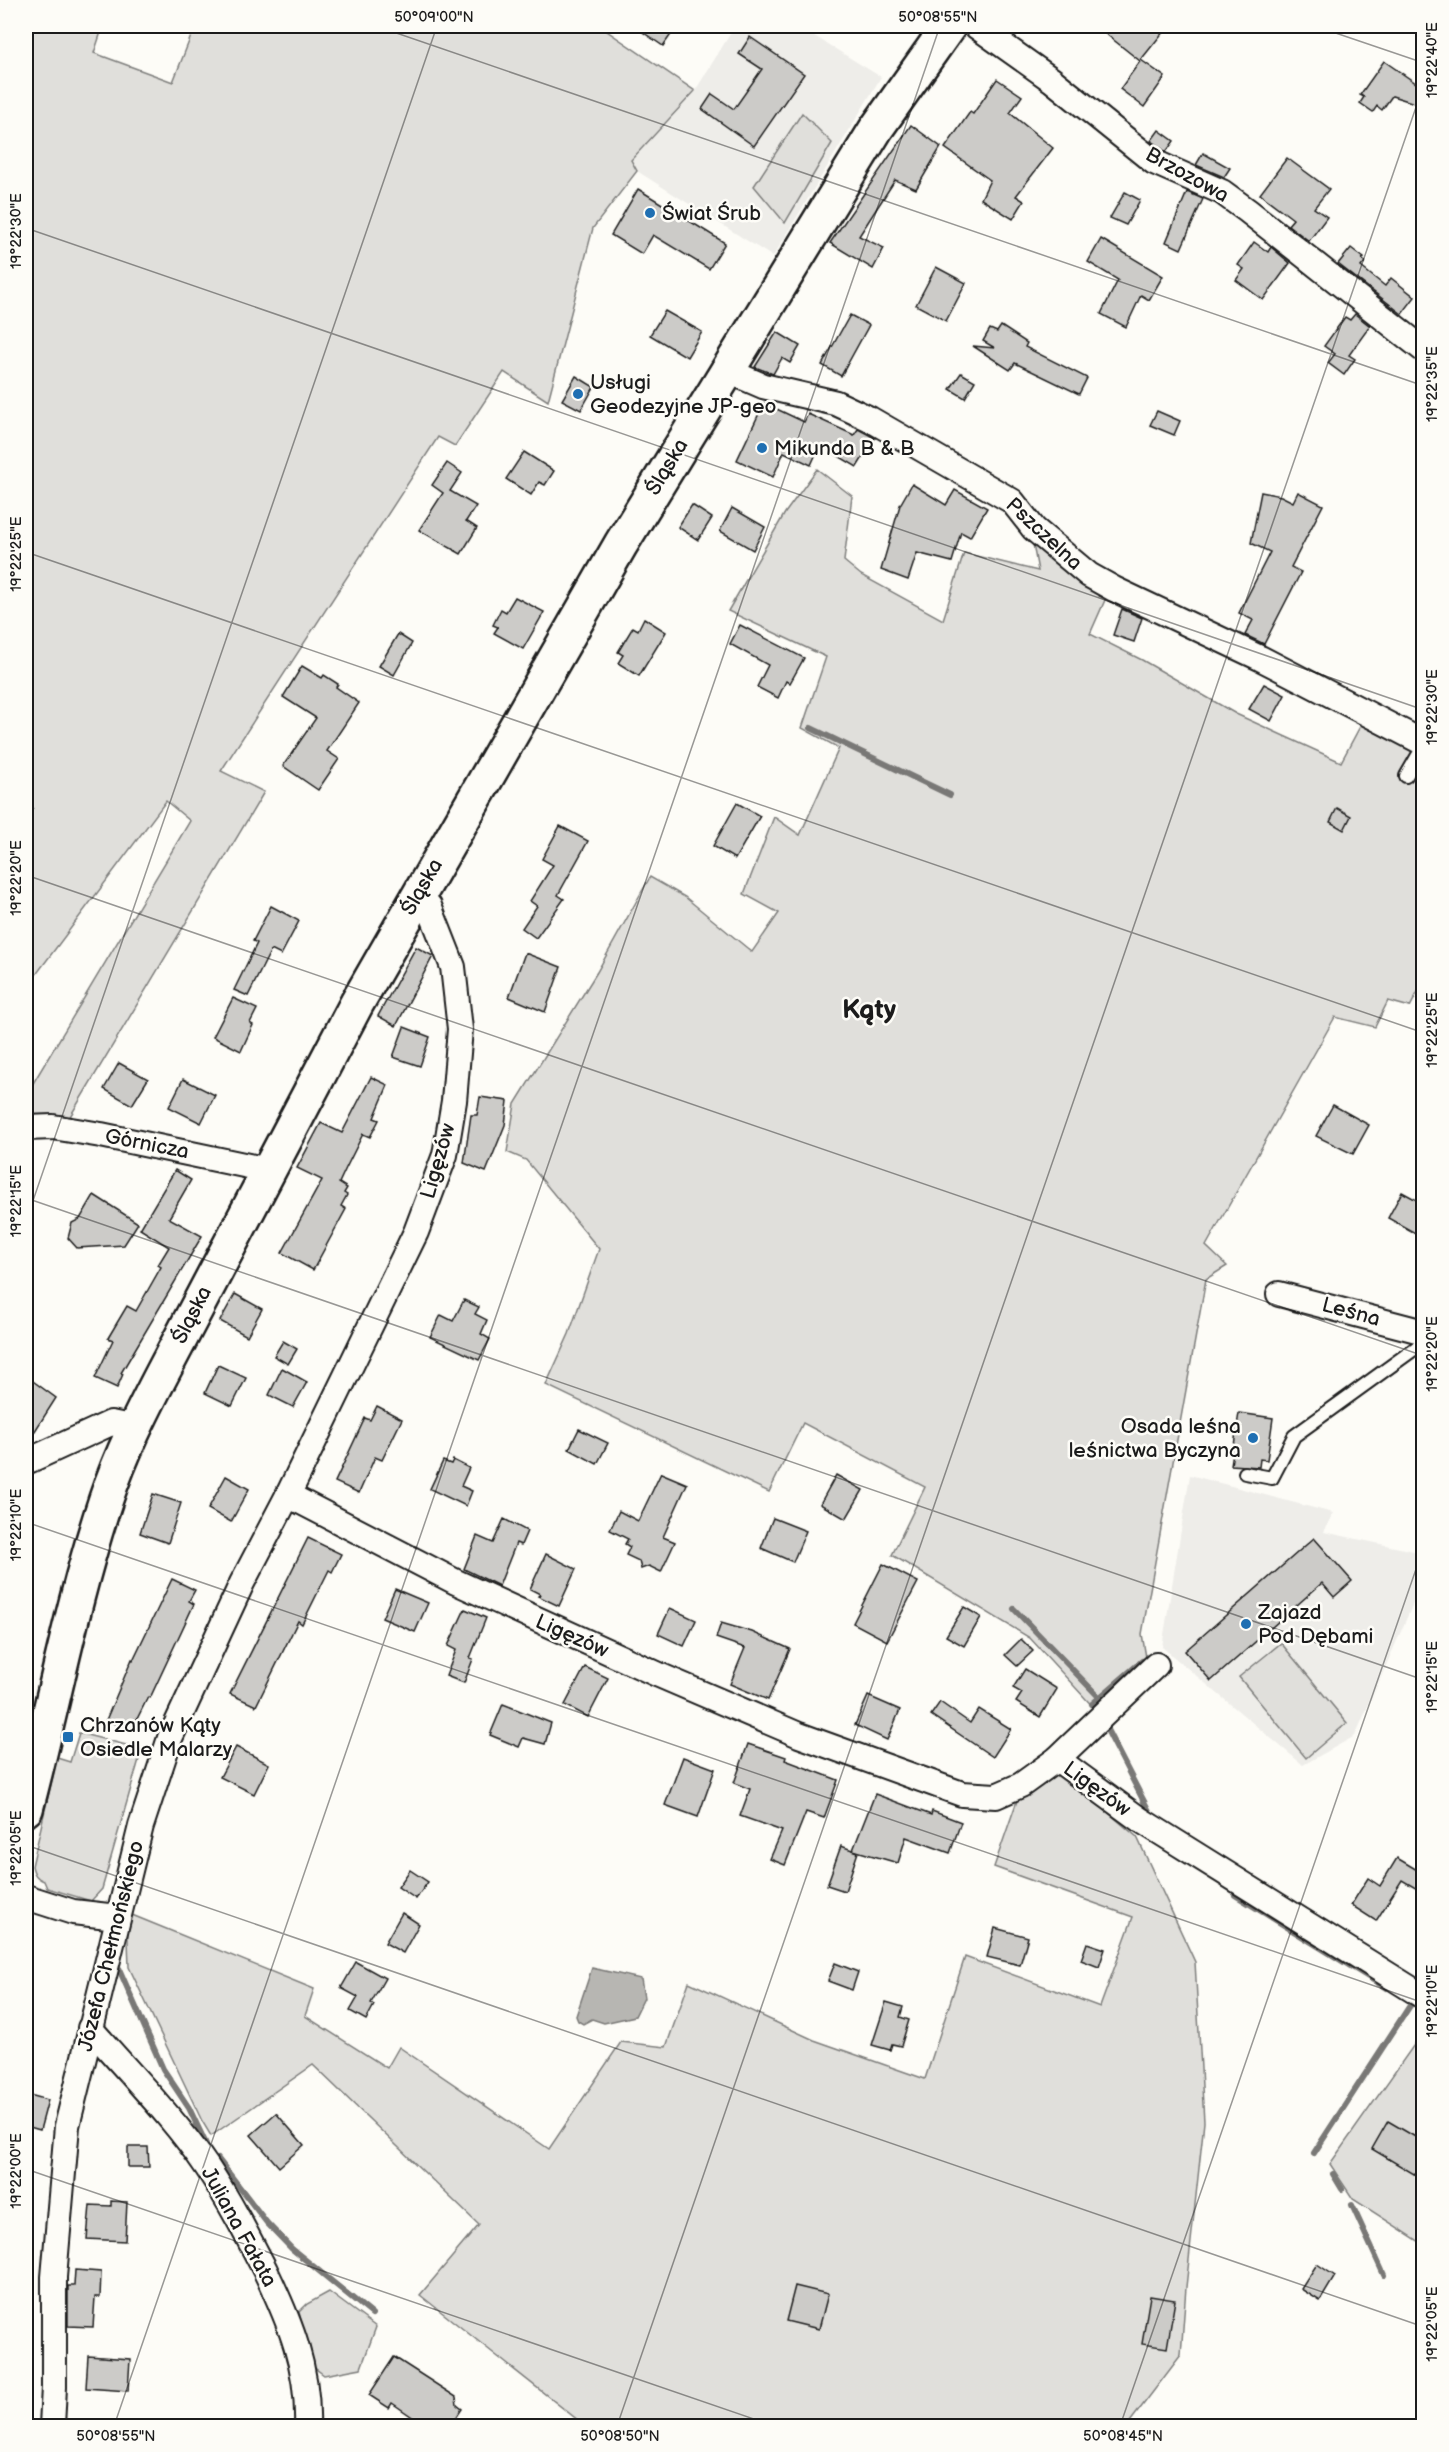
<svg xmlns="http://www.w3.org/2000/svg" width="1449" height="2452" font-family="'Balsamiq Sans',sans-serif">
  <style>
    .built { fill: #eeede9 }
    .green { fill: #e0dfdb; stroke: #7e7e7c; stroke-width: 1.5 }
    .water { fill: #b7b6b2; stroke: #797876; stroke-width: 1.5 }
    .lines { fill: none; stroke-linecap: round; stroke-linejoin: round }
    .stream { stroke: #797876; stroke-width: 6 }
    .building { fill: #cccbc8; stroke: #1c1c1c; stroke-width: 1.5 }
    .service-casing { stroke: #1c1c1c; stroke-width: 16 }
    .minor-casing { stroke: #1c1c1c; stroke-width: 28 }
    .secondary-casing { stroke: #1c1c1c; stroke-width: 38 }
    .service { stroke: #fdfcf7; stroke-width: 12 }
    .minor { stroke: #fdfcf7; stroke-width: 24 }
    .secondary { stroke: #fdfcf7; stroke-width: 33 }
    .ticks { fill: none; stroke: #1c1c1c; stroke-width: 1.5; stroke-opacity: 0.45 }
    .poi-dot { fill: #1f6fb2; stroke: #fdfcf7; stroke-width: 2 }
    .labels { text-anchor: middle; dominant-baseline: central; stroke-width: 5; stroke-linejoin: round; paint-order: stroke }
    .street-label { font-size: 21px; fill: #1c1c1c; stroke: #fdfcf7 }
    .poi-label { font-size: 21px; fill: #1c1c1c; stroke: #fdfcf7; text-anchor: start }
    .district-label { font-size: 27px; font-weight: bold; fill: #1c1c1c; stroke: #fdfcf7 }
    .neatline { fill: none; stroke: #1c1c1c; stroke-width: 2 }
    .ticks-label { font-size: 15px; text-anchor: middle; fill: #1c1c1c }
  </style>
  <rect width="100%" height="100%" fill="#fdfcf7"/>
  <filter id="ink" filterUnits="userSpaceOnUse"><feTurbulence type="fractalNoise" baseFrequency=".0167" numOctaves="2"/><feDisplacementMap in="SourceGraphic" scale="12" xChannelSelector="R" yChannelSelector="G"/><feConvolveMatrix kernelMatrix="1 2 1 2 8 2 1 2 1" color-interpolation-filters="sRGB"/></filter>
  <g filter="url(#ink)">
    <g class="built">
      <polygon points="735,26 798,26 881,77 773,257 637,171 631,160 695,91"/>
      <polygon points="1190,1475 1333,1513 1324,1532 1423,1553 1423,1581 1355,1736 1303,1765 1162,1647"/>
    </g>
    <g class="green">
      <polygon points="26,26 103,26 94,53 173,82 195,26 610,26 607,31 695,91 631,160 637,171 593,228 548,401 504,372 455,446 438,437 221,771 264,792 68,1120 26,1122 26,1095 190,821 166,801 26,988 26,817 33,808 26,802"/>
      <polygon points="802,113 832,143 785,223 754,186"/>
      <polygon points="817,469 852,496 844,561 861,575 943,620 964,553 1038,571 1031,533 1109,591 1090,634 1142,660 1236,714 1341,762 1363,721 1423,750 1423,982 1410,1007 1388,1001 1375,1027 1335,1017 1206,1246 1227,1266 1206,1279 1142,1634 1147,1663 1096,1710 1030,1638 892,1555 925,1487 803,1423 769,1492 546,1385 569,1334 599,1249 526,1160 507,1152 515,1104 597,972 650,877 685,897 752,952 779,913 744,894 774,817 800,835 839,748 802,728 826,657 728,611 785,513"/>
      <polygon points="1281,1643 1347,1723 1306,1758 1239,1677"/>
      <path d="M79,1733L142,1749L102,1889L91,1901L47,1888L44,1881C36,1878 34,1874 32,1866L57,1758L70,1762Z"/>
      <polygon points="1058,1770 1137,1837 1195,1962 1204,2122 1186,2287 1181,2355 1127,2426 576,2426 579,2421 420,2295 479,2225 313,2065 211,2136 202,2121 129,1967 127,1913 314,1989 305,2016 387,2068 399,2047 549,2149 621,2042 666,2047 689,1982 814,2040 925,2079 965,1957 1100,2007 1133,1917 994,1867 1019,1795"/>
      <polygon points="1423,2032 1423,2244 1353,2199 1330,2164"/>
      <polygon points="329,2292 376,2327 361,2368 324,2375 312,2366 299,2312 307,2304"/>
    </g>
    <polygon class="water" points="592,1968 641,1979 644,1998 635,2016 604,2023 592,2019 583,2024 578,2021 576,2016"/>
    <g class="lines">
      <g class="stream">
        <polyline points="811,728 950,795"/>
        <polyline points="1014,1609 1099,1697"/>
        <polyline points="1092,1704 1142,1661"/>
        <polyline points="1105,1726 1151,1815 1155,1817"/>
        <polyline points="1235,1895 1386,1988"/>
        <polyline points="116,1962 163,2069 189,2108 206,2144"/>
        <polyline points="1314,2153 1411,2004"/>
        <polyline points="218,2159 267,2223 292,2249 372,2314"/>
        <polyline points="1333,2174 1342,2189"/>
        <polyline points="1352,2205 1384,2275"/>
      </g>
    </g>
    <g class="building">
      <polygon points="634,26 677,26 663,46"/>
      <polygon points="1096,26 1168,26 1140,61"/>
      <polygon points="750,37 804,74 754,146 702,109 712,94 734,109 762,69 739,54"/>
      <polygon points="1141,60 1165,77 1144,107 1120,89"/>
      <polygon points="1384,61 1416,83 1424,85 1424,106 1392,96 1382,110 1377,106 1373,112 1360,103 1364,97 1360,95"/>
      <polygon points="997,79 1022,96 1010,113 1053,148 1016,196 1024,201 1013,219 981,199 990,180 945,148 970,112 973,114"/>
      <polygon points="911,125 941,147 916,189 895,180 859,236 884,248 873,269 830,243"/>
      <polygon points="1159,130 1174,141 1166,152 1151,141"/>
      <polygon points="1203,153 1230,168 1224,177 1196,165"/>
      <polygon points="1287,158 1329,189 1314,208 1327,217 1309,241 1288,225 1293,219 1260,194"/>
      <polygon points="638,189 725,243 709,269 653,235 642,254 611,235"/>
      <polygon points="1125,192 1140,200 1126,225 1110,218"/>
      <polygon points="1187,192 1203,199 1181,249 1166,242"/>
      <polygon points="1101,239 1163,276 1149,300 1141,295 1126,327 1101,314 1118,280 1088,262"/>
      <polygon points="1254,242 1268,252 1271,247 1290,263 1263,300 1236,280 1244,269 1238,265"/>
      <polygon points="1351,248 1364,258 1362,259 1365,262 1361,267 1385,286 1391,278 1415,297 1402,314 1338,264"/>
      <polygon points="936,267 966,283 946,321 916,305"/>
      <polygon points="665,311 702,332 687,357 650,335"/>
      <polygon points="1355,314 1370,326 1349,355 1355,359 1344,375 1328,363 1335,354 1324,346 1345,317 1350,320"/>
      <polygon points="850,315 869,325 841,376 822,365"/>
      <polygon points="1001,326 1027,343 1025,347 1087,378 1079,394 1015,363 1010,370 973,346 995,348 983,341 990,329 997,332"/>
      <polygon points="777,332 800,346 790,363 782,358 773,374 755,367"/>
      <polygon points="961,373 975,381 965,398 950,389"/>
      <polygon points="576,376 594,387 581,410 562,400"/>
      <polygon points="764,403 804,422 808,414 854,435 858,429 875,438 857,467 820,445 811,465 784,452 773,477 737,460"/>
      <polygon points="1157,411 1180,421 1174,435 1150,425"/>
      <polygon points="524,452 554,471 545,485 539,482 531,495 506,479"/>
      <polygon points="447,463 462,473 450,491 476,506 466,521 477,528 461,554 419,530 443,493 432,485"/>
      <polygon points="912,484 946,505 955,490 987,508 970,537 961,532 952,562 917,553 908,580 881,570 900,505"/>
      <polygon points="1261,492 1281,496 1293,502 1298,492 1323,505 1291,567 1301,572 1264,644 1245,635 1253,620 1239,613 1270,552 1251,543"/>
      <polygon points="692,505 712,518 698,540 678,527"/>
      <polygon points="732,508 765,527 753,550 720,531"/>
      <polygon points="515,597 544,612 523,649 494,633 498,627 493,625 501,609 506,612"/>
      <polygon points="1122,609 1142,618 1134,642 1113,635"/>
      <polygon points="644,618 666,632 639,676 618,663 623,655 618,652 633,627 638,630"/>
      <polygon points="740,625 804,658 790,683 786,681 778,698 757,687 768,665 730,644"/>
      <polygon points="398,634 412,643 394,675 379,666"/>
      <polygon points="302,666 322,678 324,675 338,684 336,687 359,703 327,751 339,759 318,790 283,766 316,718 283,697"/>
      <polygon points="1264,684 1285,695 1271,721 1249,709"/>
      <polygon points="737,803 760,816 735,859 713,846"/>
      <polygon points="1337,808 1351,816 1344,830 1330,822"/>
      <polygon points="560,826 588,841 558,895 564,899 536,938 522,928 537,906 530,901 553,865 542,859"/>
      <polygon points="271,906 299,921 281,955 271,950 248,996 234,990 257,943 253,941"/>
      <polygon points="416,947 433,956 396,1026 378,1016"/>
      <polygon points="525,953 561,967 545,1012 509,997"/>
      <polygon points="233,998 257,1009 250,1023 253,1025 241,1051 213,1037"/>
      <polygon points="404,1027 430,1037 420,1066 393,1057"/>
      <polygon points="119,1063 148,1079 132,1105 104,1089"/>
      <polygon points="371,1077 388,1085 374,1118 379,1120 370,1137 363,1134 346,1168 339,1183 347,1188 344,1193 347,1195 341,1206 346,1209 313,1270 282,1253 322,1180 297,1168 321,1123 342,1133"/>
      <polygon points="183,1079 215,1095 201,1123 169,1107"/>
      <polygon points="480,1097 508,1101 505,1125 486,1172 464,1163 471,1115 477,1115"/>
      <polygon points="1333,1105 1369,1125 1353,1154 1316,1136"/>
      <polygon points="175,1170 191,1180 169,1218 202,1236 121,1373 123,1374 117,1388 95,1378 113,1340 108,1338 127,1306 136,1311 161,1267 158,1265 169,1247 140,1229"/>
      <polygon points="1402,1192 1424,1204 1424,1217 1415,1233 1388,1218"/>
      <polygon points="94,1195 138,1223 124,1245 77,1248 68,1238 72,1223 80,1219"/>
      <polygon points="235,1294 262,1309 247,1336 220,1321"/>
      <polygon points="464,1300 479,1307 475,1314 487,1320 481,1334 490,1339 479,1360 430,1337 441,1315 453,1321"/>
      <polygon points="283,1341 297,1349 288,1364 274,1356"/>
      <polygon points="218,1365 246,1378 232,1406 205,1393"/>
      <polygon points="282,1368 307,1382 293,1407 269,1395"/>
      <polygon points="26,1376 56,1398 26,1445"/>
      <polygon points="377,1406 402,1419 382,1460 375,1457 359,1493 335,1482 365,1418 370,1420"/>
      <polygon points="1239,1413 1273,1418 1267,1460 1260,1459 1259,1467 1231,1465"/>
      <polygon points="579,1429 608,1443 597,1464 569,1449"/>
      <polygon points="453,1460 469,1468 461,1486 472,1491 466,1506 430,1489 443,1461 451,1464"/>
      <polygon points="661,1473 687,1484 663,1537 675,1542 661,1572 649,1566 641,1569 639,1561 626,1555 630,1547 625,1544 628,1539 610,1530 619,1511 638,1521"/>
      <polygon points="836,1475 863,1490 846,1519 820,1504"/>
      <polygon points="226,1476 249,1489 231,1522 208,1509"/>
      <polygon points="153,1494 181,1503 168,1543 140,1533"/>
      <polygon points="773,1518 806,1531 793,1562 761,1548"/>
      <polygon points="504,1519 527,1531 521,1545 516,1543 499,1586 464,1569 477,1536 493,1543"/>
      <polygon points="308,1538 341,1554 332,1572 329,1570 302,1624 298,1621 256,1706 230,1694"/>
      <polygon points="1314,1538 1352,1581 1334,1597 1322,1583 1211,1681 1185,1651"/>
      <polygon points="546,1554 576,1569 559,1606 538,1596 540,1594 530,1589"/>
      <polygon points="883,1564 918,1582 887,1641 853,1623"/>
      <polygon points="172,1579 195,1590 189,1601 194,1604 150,1698 148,1697 131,1731 106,1720 132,1659 133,1660"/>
      <polygon points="395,1589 428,1603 415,1632 382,1618"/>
      <polygon points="964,1607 981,1617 964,1646 946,1636"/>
      <polygon points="670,1608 696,1620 684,1646 658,1634"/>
      <polygon points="465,1609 486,1618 470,1658 473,1659 464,1683 446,1676 456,1650 448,1646"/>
      <polygon points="721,1623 752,1632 790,1649 768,1700 730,1684 745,1648 716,1638"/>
      <polygon points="1021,1639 1033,1651 1017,1666 1005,1655"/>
      <polygon points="585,1667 608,1678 588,1717 565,1705"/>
      <polygon points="1025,1669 1057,1689 1040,1717 1016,1702 1022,1693 1013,1688"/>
      <polygon points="868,1696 900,1710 887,1740 855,1725"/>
      <polygon points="940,1702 970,1723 979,1709 1011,1729 993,1757 931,1715"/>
      <polygon points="503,1704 551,1723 545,1744 523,1738 519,1747 490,1735"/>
      <polygon points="748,1744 786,1757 785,1760 838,1780 824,1818 806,1812 785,1865 770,1859 782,1831 740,1816 750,1789 734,1783"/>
      <polygon points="236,1747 269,1764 254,1794 220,1777"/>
      <polygon points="683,1757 715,1769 698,1817 665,1805"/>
      <polygon points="875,1794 931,1815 932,1811 961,1822 950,1853 906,1837 898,1863 853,1850"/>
      <polygon points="841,1846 858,1852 845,1891 827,1885"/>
      <polygon points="1397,1858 1424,1874 1424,1893 1402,1880 1376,1921 1351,1905 1368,1878 1380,1886"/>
      <polygon points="410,1870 428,1882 416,1899 398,1887"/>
      <polygon points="402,1913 419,1924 403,1953 385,1943"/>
      <polygon points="995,1928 1028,1937 1020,1965 987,1957"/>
      <polygon points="1087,1943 1105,1949 1099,1967 1081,1960"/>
      <polygon points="356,1962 385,1978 371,2003 374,2005 366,2020 350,2011 358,1997 341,1988"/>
      <polygon points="835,1963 858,1972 852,1990 828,1981"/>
      <polygon points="886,2002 903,2007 900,2017 909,2020 901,2046 892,2044 890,2050 872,2045"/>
      <polygon points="26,2094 48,2100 40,2130 26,2126"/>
      <polygon points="276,2113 304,2145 279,2167 251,2135"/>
      <polygon points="1388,2121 1424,2142 1424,2180 1372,2149"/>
      <polygon points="128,2147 148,2147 149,2167 128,2167"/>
      <polygon points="111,2201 127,2202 125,2241 87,2239 90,2205 111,2206"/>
      <polygon points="1317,2264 1335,2276 1320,2301 1301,2289"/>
      <polygon points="75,2270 101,2272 100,2297 95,2297 93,2327 68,2326 68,2286 74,2286"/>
      <polygon points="795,2286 828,2294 819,2329 786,2321"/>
      <polygon points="1150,2296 1175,2300 1167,2348 1142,2344"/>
      <polygon points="88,2356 130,2359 128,2391 86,2388"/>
      <polygon points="394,2357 456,2397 457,2405 462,2409 450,2427 427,2427 392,2403 389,2408 369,2395"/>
    </g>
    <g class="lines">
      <g class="service-casing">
        <g id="service">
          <polyline points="1406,776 1424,745"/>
          <polyline points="1245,1473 1272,1478 1294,1436 1424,1342"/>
        </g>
      </g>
      <g class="minor-casing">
        <g id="minor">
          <polyline points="976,26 1052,80 1154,162 1222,192 1248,211 1424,350"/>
          <polyline points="726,370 763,386 836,403 870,419 1012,501 1034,529 1089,575 1114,589 1260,658 1424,743"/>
          <polyline points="26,1128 53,1127 101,1135 268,1170"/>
          <polyline points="1279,1294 1424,1332"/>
          <polyline points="26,1462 111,1423 135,1428"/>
          <polyline points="288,1495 456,1582 659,1675 799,1735 962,1794 996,1796 1021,1785 1057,1759 1156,1665"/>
          <polyline points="1057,1759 1139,1819 1424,1997"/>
          <polyline points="26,1897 73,1912 117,1917"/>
          <path d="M90,2028C129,2073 174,2118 207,2167C229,2200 247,2235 265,2270C290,2322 309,2368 307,2426"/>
          <polyline points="52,2426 54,2387 54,2277 67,2126 141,1826 170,1738 242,1583 288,1495 416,1232 445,1155 454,1101 460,1029 453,967 429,906 418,893"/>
        </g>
      </g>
      <g class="secondary-casing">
        <path id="secondary" d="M26,1809C53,1707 72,1601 106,1499C121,1454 142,1412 164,1370L357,1003L621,544L876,129L949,26"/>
      </g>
      <use href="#service" class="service"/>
      <use href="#minor" class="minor"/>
      <use href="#secondary" class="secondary"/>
    </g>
  </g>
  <path class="ticks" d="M376,26L1424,386M1315,26L1424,63M26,228L1424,710M26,552L1424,1033M26,875L1424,1356M26,1198L1424,1680M26,1221L437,26M26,1522L1424,2003M26,1845L1424,2327M26,2169L774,2426M114,2426L940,26M617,2426L1424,84M1120,2426L1424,1546"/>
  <g class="poi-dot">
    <circle cx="650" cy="213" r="6"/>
    <circle cx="578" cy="394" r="6"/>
    <circle cx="762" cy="448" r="6"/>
    <circle cx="1253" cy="1438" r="6"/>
    <circle cx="1246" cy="1624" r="6"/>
    <rect x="62" y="1731" width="12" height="12" rx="3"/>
  </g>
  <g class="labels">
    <g class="street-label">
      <text transform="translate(1187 175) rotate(29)">Brzozowa</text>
      <text transform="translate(667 467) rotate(-59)">Śląska</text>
      <text transform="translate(1044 534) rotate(43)">Pszczelna</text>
      <text transform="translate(422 887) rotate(-60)">Śląska</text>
      <text transform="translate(147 1144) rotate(11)">Górnicza</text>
      <text transform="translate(438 1161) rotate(-74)">Ligęzów</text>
      <text transform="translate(1351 1312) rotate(15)">Leśna</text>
      <text transform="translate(192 1315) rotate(-63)">Śląska</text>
      <text transform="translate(572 1636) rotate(24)">Ligęzów</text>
      <text transform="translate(1097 1789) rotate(36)">Ligęzów</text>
      <text transform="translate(111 1946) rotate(-76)">Józefa Chełmońskiego</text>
      <text transform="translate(239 2227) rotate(61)">Juliana Fałata</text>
    </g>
    <g class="poi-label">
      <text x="662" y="213">Świat Śrub</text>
      <text x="590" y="382">Usługi<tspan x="590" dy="24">Geodezyjne JP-geo</tspan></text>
      <text x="774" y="448">Mikunda B &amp; B</text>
      <text x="1241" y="1426" text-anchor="end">Osada leśna<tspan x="1241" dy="24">leśnictwa Byczyna</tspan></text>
      <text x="1258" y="1612">Zajazd<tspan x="1258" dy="24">Pod Dębami</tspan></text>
      <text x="80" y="1725">Chrzanów Kąty<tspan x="80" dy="24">Osiedle Malarzy</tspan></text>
    </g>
    <g class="district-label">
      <text x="869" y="1010">Kąty</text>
    </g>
  </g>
  <rect width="1449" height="2452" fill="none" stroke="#fdfcf7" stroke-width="66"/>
  <rect x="33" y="33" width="1383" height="2386" class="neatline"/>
  <g class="ticks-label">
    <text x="434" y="22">50°09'00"N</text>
    <text x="938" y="22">50°08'55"N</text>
    <text transform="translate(1432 60) rotate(-90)" y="5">19°22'40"E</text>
    <text transform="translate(16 231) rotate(-90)" y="5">19°22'30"E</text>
    <text transform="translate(1432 384) rotate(-90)" y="5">19°22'35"E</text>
    <text transform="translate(16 554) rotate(-90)" y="5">19°22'25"E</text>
    <text transform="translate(1432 707) rotate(-90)" y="5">19°22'30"E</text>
    <text transform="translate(16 878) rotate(-90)" y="5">19°22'20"E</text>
    <text transform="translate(1432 1030) rotate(-90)" y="5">19°22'25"E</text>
    <text transform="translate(16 1201) rotate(-90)" y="5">19°22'15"E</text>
    <text transform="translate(1432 1354) rotate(-90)" y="5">19°22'20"E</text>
    <text transform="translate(16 1525) rotate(-90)" y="5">19°22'10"E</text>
    <text transform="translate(1432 1677) rotate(-90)" y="5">19°22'15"E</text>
    <text transform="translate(16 1848) rotate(-90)" y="5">19°22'05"E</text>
    <text transform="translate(1432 2001) rotate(-90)" y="5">19°22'10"E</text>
    <text transform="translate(16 2171) rotate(-90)" y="5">19°22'00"E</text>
    <text transform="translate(1432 2324) rotate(-90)" y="5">19°22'05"E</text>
    <text x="116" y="2441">50°08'55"N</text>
    <text x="620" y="2441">50°08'50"N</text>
    <text x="1123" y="2441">50°08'45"N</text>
  </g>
</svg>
